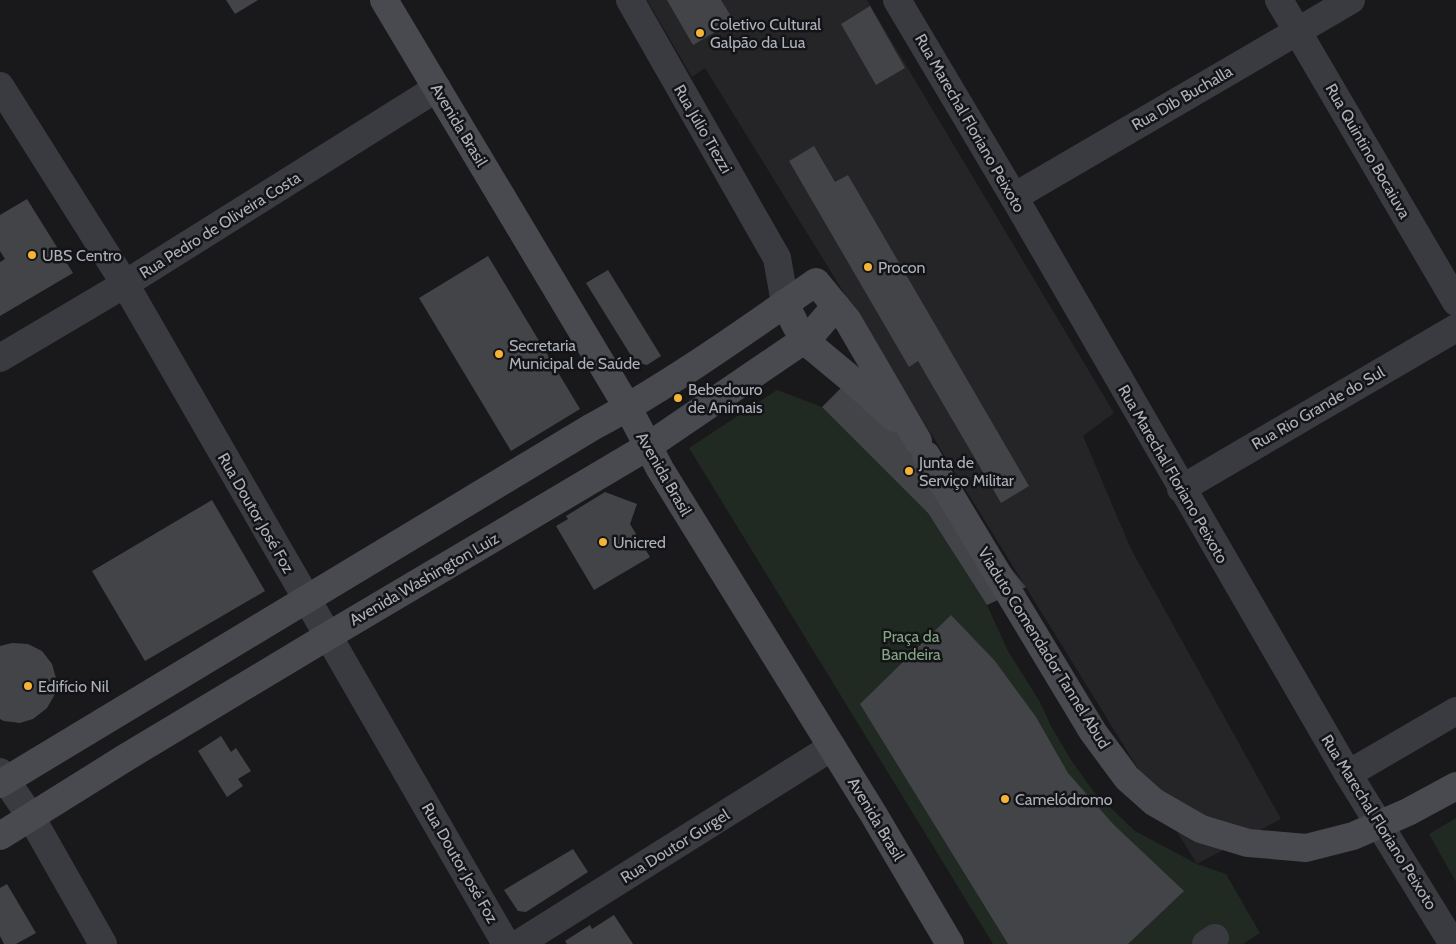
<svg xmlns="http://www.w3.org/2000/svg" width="1456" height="944" font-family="Cabin,sans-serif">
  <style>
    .built { fill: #252528 }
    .green { fill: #202922 }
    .building { fill: #434448 }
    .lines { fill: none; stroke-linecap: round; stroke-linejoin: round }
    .street { stroke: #3a3b40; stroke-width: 28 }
    .secondary { stroke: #484a50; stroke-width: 28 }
    .secondary-bridge { stroke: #484a50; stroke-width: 28 }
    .poi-dot { fill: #f6b436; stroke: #141416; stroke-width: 2 }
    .labels { text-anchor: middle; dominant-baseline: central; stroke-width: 5; stroke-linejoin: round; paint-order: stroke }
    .poi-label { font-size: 16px; fill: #abb0bb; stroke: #141416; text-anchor: start }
    .street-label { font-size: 16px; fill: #abb0bb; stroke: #141416 }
    .park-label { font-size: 16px; fill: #82a684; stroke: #141416 }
  </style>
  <rect width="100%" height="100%" fill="#19191b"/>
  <polygon class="built" points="647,0 867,0 1114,413 1083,436 1131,549 1281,819 1197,864 705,68 692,77"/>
  <g class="green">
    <polygon points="777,390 822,407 928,513 987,605 1008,651 1040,702 1051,726 1071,760 1094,792 1135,831 1197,864 1226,874 1260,933 1243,944 993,944 689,448"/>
    <polygon points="1456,818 1456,882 1429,834"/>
  </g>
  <g class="building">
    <polygon points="226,0 258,0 235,14"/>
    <polygon points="667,0 721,0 734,21 693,45"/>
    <polygon points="870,6 905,68 876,85 841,24"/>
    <polygon points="814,146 835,182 848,175 1029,486 1001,503 918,361 909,367 789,161"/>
    <polygon points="27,199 73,273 0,316 0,262 5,259 0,251 0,215"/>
    <polygon points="488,256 580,409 511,451 419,298"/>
    <polygon points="608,270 661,356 647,365 635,362 586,283"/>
    <polygon points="860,369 897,428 1026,587 987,605 928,513 822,407"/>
    <polygon points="605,492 637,504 630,524 650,557 594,590 556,526 568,519 566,516"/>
    <polygon points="212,500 265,591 145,661 92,571"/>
    <polygon points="951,615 995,661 1036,717 1068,773 1114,825 1184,891 1128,944 1008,944 860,704"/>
    <polygon points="12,643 28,644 42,651 52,664 56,678 55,694 47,708 33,719 20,723 4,721 0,719 0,646"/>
    <polygon points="221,736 231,752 236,748 251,771 238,779 243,786 227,797 198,751"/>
    <polygon points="573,849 588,872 526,912 518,911 504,890"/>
    <polygon points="7,884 36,933 16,944 4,944 0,936 0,888"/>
    <polygon points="614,915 633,944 567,944 565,941 590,925 592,929"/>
  </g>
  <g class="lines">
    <g class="street">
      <polyline points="630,0 777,258 785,303"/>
      <polyline points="897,0 1014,197 1348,774 1453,944"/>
      <polyline points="1279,0 1456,302"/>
      <polyline points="0,86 125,284 506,944"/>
      <polyline points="1014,197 1351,0"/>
      <polyline points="0,358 125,284 437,88"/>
      <polyline points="1181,489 1456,328"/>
      <polyline points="0,772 31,817 103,944"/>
      <polyline points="1348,774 1456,711"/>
      <polyline points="518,944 832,747"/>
      <polyline points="1206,944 1215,938"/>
    </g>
    <g class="secondary">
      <polyline points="384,0 628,408 660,469 874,815 950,944"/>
      <polyline points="785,303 795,324 804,340 858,385 894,418"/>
      <path d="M0,784L592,427C670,385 743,333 816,282L848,321L918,441"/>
      <polyline points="0,836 125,758 328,636 647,447 804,340 811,335 836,306"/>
    </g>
    <polyline class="secondary-bridge" points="926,455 1093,732 1127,778 1154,802 1201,829 1248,843 1306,848 1353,836 1408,812 1456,786"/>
  </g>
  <g class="poi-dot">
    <circle cx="700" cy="33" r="5"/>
    <circle cx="32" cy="255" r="5"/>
    <circle cx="868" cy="267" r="5"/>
    <circle cx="499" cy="354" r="5"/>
    <circle cx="678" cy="398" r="5"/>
    <circle cx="909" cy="471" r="5"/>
    <circle cx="603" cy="542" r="5"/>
    <circle cx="28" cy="686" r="5"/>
    <circle cx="1005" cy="799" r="5"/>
  </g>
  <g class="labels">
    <g class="poi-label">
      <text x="710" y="24">Coletivo Cultural<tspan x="710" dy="18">Galpão da Lua</tspan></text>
      <text x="42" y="255">UBS Centro</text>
      <text x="878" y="267">Procon</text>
      <text x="509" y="345">Secretaria<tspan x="509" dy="18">Municipal de Saúde</tspan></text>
      <text x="688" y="389">Bebedouro<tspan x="688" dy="18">de Animais</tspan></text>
      <text x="919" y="462">Junta de<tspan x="919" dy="18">Serviço Militar</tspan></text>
      <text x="613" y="542">Unicred</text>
      <text x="38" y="686">Edifício Nil</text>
      <text x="1015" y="799">Camelódromo</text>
    </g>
    <g class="street-label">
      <text transform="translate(1182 98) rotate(-30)">Rua Dib Buchalla</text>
      <text transform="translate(970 123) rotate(60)">Rua Marechal Floriano Peixoto</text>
      <text transform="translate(459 125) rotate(59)">Avenida Brasil</text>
      <text transform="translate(703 129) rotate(60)">Rua Júlio Tiezzi</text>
      <text transform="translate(1368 151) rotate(60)">Rua Quintino Bocaiuva</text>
      <text transform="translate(220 225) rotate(-32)">Rua Pedro de Oliveira Costa</text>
      <text transform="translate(1318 408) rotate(-30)">Rua Rio Grande do Sul</text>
      <text transform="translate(664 474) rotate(60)">Avenida Brasil</text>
      <text transform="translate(1173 474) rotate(60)">Rua Marechal Floriano Peixoto</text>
      <text transform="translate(256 513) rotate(60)">Rua Doutor José Foz</text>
      <text transform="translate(424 579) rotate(-30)">Avenida Washington Luiz</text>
      <text transform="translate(1044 648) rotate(58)">Viaduto Comendador Tannel Abud</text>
      <text transform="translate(876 819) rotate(59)">Avenida Brasil</text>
      <text transform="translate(1379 822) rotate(58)">Rua Marechal Floriano Peixoto</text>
      <text transform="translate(675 846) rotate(-32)">Rua Doutor Gurgel</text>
      <text transform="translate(460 863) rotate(60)">Rua Doutor José Foz</text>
    </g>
    <g class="park-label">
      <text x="911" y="636">Praça da<tspan x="911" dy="18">Bandeira</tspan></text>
    </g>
  </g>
</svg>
